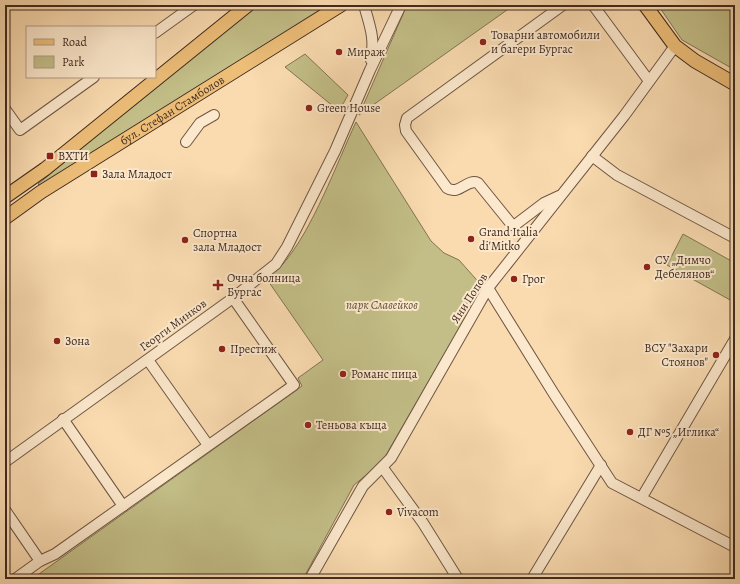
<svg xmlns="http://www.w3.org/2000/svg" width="740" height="584" font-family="Alegreya,serif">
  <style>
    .green { fill: #c3be87; stroke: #827454 }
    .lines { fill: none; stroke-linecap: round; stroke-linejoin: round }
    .minor-casing { stroke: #6e5644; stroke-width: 12 }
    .major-casing { stroke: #402a20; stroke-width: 15 }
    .minor { stroke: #fce8cc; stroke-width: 10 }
    .major { stroke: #edbe78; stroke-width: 13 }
    .poi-dot { fill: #8f2418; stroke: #fce8cc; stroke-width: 1.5 }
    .labels { text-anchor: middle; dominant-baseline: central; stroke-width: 4; stroke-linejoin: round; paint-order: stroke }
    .poi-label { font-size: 12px; fill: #402a20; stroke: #fce8cc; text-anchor: start }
    .street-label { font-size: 12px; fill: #402a20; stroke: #fce8cc }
    .park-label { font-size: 12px; font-style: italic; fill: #614f3a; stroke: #fce8cc }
  </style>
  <rect width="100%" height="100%" fill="#fadbb0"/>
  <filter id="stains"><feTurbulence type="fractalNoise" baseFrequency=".005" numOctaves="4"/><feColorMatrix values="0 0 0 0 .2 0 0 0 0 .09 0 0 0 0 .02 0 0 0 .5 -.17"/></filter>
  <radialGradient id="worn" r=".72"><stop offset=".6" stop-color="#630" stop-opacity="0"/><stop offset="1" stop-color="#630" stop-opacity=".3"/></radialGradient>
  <g class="green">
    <polygon points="255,5 327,5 326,9 40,186 38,184"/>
    <polygon points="407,5 514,5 359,115"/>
    <polygon points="658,5 735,5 735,70 682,40"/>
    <polygon points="305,54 348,95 339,111 285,67"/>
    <path d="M356,122L431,241L444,253L459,260L483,287L382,462L354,485L303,579H32L302,386L298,378L323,360L266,278C271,273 278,269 283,264C313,229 336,165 356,122Z"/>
    <polygon points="683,234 735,263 735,296 732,301 667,265"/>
  </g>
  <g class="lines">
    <g class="minor-casing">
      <g id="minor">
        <path d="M364,5C370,27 375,37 371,60"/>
        <polyline points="593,5 649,81"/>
        <polyline points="155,33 194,5"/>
        <polyline points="5,109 20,130 94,77"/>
        <polyline points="186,142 200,123 214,115"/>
        <polyline points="592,156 617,175 735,238"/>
        <path d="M559,196L544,203L515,225H512L478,183C467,178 459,196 447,188L406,131L405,125L407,118L563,5"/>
        <polyline points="488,288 554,394 612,483 735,547"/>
        <polyline points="148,360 208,445"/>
        <polyline points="63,419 123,506"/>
        <polyline points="5,462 233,298 276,264 287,247 335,151 370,70 401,5"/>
        <polyline points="383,468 423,523 458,579"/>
        <polyline points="642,497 735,339"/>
        <polyline points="5,510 40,561"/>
        <polyline points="15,579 40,561 55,554 294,385 233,298"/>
        <polyline points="310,579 363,486 391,458 488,288 624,116 675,46"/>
        <polyline points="532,579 601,465"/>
      </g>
    </g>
    <g class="major-casing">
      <g id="major">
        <polyline points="645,5 675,46 695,61 735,84"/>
        <polyline points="5,197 45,169 248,5"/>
        <path id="s1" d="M5,218L41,192L341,5"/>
      </g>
    </g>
    <use href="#minor" class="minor"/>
    <use href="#major" class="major"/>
  </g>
  <g class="poi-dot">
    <circle cx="483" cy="42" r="4"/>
    <circle cx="339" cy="52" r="4"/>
    <circle cx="309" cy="108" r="4"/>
    <rect x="46" y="152" width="8" height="8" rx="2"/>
    <rect x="90" y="170" width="8" height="8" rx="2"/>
    <circle cx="471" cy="239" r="4"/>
    <circle cx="185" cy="240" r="4"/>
    <circle cx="647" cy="267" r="4"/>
    <circle cx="514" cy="279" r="4"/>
    <path d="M216 279h4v4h4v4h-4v4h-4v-4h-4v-4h4z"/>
    <circle cx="57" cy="341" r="4"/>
    <circle cx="222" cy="349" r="4"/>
    <circle cx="716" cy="355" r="4"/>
    <circle cx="343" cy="374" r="4"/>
    <circle cx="308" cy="425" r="4"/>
    <circle cx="630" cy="432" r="4"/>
    <circle cx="389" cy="512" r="4"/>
  </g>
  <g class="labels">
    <g class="poi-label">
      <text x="491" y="35">Товарни автомобили<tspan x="491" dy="14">и багери Бургас</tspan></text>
      <text x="347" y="52">Мираж</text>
      <text x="317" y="108">Green House</text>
      <text x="58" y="156">ВХТИ</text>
      <text x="102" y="174">Зала Младост</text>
      <text x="479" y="232">Grand Italia<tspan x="479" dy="14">di'Mitko</tspan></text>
      <text x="193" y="233">Спортна<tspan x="193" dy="14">зала Младост</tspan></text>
      <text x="655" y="260">СУ „Димчо<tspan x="655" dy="14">Дебелянов“</tspan></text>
      <text x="227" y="278">Oчна болница<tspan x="227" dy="14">Бургас</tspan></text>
      <text x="522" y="279">Грог</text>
      <text x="65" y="341">Зона</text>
      <text x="708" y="348" text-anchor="end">ВСУ "Захари<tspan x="708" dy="14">Стоянов"</tspan></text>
      <text x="230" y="349">Престиж</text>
      <text x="351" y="374">Романс пица</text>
      <text x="316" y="425">Теньова къща</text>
      <text x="638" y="432">ДГ №5 „Иглика“</text>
      <text x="397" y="512">Vivacom</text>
    </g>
    <g class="street-label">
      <text stroke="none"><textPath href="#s1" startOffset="199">бул. Стефан Стамболов</textPath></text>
      <text transform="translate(469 298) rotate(-57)">Яни Попов</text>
      <text transform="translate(173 325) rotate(-36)">Георги Минков</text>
    </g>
    <g class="park-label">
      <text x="382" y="305">парк Славейков</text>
    </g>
  </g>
  <rect width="740" height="584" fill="none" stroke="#fadbb0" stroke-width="20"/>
  <rect x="6" y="6" width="728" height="572" fill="none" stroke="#402a20" stroke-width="2"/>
  <rect x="10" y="10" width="720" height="564" fill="none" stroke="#402a20"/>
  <rect x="26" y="26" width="130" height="52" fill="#fce8cc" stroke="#b19c87"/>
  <rect x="34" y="39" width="20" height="6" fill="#edbe78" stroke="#b19c87"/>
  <text x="62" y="46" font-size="12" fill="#402a20">Road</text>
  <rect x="34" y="56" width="20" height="12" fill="#c3be87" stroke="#b19c87"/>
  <text x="62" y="66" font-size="12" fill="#402a20">Park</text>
  <rect width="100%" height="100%" filter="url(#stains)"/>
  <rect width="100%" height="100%" fill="url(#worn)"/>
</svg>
